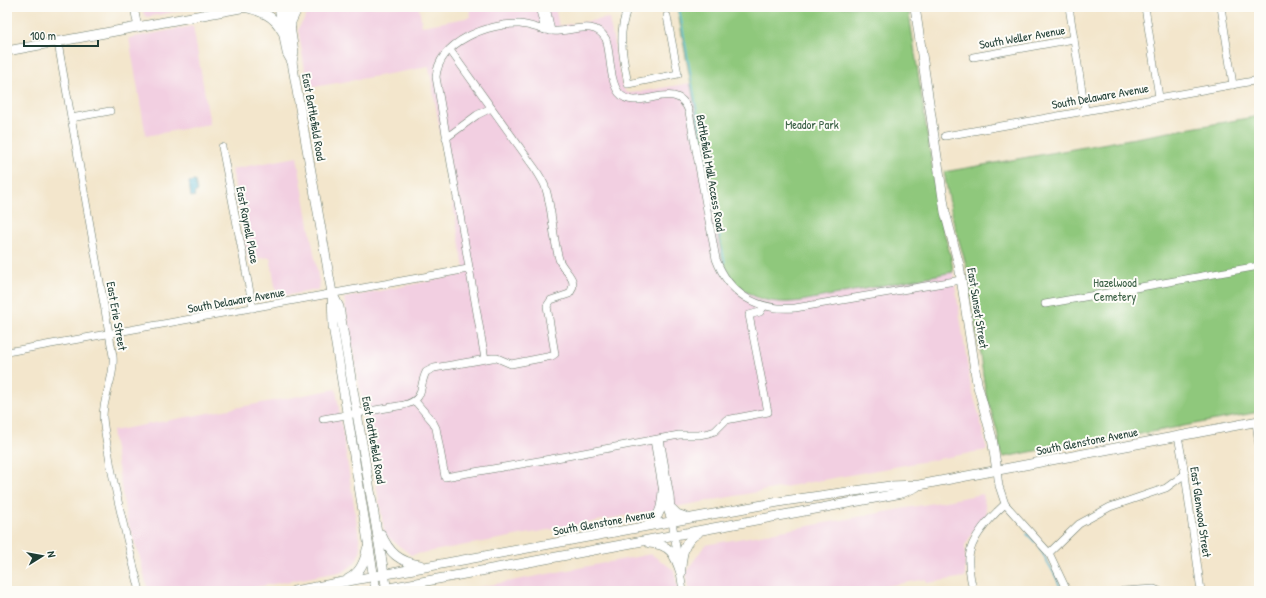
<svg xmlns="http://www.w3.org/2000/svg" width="1266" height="598" font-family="'Patrick Hand',sans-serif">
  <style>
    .built { fill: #f2cfe1 }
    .green { fill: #8fc87b; stroke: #578258 }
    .water { fill: #5abad8; stroke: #3c7c86 }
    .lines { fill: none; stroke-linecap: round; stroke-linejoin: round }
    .stream { stroke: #5abad8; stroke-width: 1.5 }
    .minor-casing { stroke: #697869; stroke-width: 8 }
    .major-casing { stroke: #697869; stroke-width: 10 }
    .minor { stroke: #fff; stroke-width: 7 }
    .major { stroke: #fff; stroke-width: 9 }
    .labels { text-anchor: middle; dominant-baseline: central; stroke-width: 4; stroke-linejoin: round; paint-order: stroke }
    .street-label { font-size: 12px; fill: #1f3d34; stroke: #fdfcf7 }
    .park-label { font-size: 12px; fill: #3b6046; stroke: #fdfcf7 }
  </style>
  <rect width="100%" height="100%" fill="#fdfcf7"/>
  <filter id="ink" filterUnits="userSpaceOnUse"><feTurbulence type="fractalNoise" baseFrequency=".025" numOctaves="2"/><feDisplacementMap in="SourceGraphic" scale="8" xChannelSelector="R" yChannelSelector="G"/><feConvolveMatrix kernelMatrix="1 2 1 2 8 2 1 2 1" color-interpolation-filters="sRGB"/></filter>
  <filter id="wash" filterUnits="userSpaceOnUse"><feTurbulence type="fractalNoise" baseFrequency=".012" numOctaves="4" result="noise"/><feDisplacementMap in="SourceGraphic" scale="16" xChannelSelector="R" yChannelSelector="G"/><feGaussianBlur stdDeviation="0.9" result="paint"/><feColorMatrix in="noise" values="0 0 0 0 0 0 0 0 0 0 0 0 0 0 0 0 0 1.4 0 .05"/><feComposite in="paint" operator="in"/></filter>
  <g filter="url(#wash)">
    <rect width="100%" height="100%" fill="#f3e6cc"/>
    <g class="built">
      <polygon points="142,7 201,7 147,17 144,15"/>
      <polygon points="312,7 419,7 422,26 471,17 469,7 555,7 559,26 609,18 622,85 626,92 630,93 638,92 691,83 722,258 727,271 736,282 756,297 763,300 783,303 801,301 953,272 971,388 978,411 987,450 411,555 385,535 344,298 465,274 429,67 308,88 298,29"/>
      <polygon points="193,26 210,124 146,136 129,38"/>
      <polygon points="297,157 320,287 317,290 277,297 270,257 248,260 232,169"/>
      <polygon points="336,389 361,550 355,563 345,571 235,591 148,591 139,555 126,517 112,431"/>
      <polygon points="983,494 987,515 975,529 965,545 965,577 927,583 926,579 859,591 689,591 686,572 705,545"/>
      <polygon points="651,554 674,570 678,591 459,591"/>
    </g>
    <g class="green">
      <path d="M677,7H908L940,218L951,257L953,272L801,301C765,306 734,295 722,258Z"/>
      <polygon points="1259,116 1259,412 1071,447 1056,447 1004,457 1001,455 997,430 986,395 967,268 953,220 944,172"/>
    </g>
    <polygon class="water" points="195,181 197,192 194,193 195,196 191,197 189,182"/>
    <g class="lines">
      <g class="stream">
        <polyline points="679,7 713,204 725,263"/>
        <polyline points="1027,534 1035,542"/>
        <polyline points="1039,547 1056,577 1062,591"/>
      </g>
    </g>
  </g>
  <g filter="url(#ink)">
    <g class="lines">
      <g class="minor-casing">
        <g id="minor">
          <polyline points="134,7 138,28"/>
          <polyline points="539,7 545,30"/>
          <polyline points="546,7 551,31"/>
          <path d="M628,7C617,33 623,57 628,84L678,74L667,16"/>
          <polyline points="1069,7 1085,110"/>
          <polyline points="1145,7 1159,97"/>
          <polyline points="1221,7 1233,85"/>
          <path d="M58,43L113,356C115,378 103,396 103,417C104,432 108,447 110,462C118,506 129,548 140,591"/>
          <polyline points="973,57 1074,39"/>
          <polyline points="71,118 110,111"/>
          <polyline points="945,136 1259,80"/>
          <polyline points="446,138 477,115 491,108"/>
          <polyline points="222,147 253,308"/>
          <polyline points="1045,304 1259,266"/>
          <polyline points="7,352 468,269"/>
          <path d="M485,359L436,77C439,41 489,23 520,24C531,25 541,30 552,31C570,33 594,18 606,39C611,54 609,80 619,93C637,115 677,75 689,112L716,259C729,294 757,311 795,308L961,280"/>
          <polyline points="415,401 433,422 436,428 445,477 562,457 679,435 699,435 709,433 715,431 726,420 768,412 749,315 760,312 764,306"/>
          <path d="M323,419L404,405C426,399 418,388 426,372L434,368L492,358H497L511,364L552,356L555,354L547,306L551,300L569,294C581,279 562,271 559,259C552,235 553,210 545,186C543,181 539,175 536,170L450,50"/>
          <polyline points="1256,422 1259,445"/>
          <polyline points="1178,436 1185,474 1201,591"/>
          <polyline points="660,439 670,496 672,521 683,591"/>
          <polyline points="654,440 665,504 670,517"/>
          <polyline points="997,471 999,486 1005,504 1049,553 1067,591"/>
          <polyline points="1049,553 1079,524 1110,507 1166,488 1185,474"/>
          <path d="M973,591C971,580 968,568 969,557C971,537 991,517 1005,504"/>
          <polyline points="1123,591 1154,589 1159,591"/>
        </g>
      </g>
      <g class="major-casing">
        <g id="major">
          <path d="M244,7C261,11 274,15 282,31"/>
          <polyline points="279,7 287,53 292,62"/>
          <polyline points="287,7 294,52 292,62 332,293 333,326 376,591"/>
          <polyline points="915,7 945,212 959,265 977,383 992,438 997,471"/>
          <polyline points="291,26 291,22 298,7"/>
          <polyline points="7,51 246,7"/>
          <polyline points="334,297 339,307 387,591"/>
          <polyline points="672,509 677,514 688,518"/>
          <path d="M648,524C661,517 662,505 663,491"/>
          <path d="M381,534C389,553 400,562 420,565"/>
          <path d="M649,543C671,544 675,555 681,573"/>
          <path d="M681,568C682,553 684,541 698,533"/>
          <path d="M348,579C360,573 365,562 367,549"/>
          <polyline points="294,591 784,501 890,486 919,485 1259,421"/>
          <polyline points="373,591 902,493 916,487"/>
        </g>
      </g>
      <use href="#minor" class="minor"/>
      <use href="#major" class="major"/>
    </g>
  </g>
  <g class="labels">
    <g class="street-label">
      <text transform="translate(1022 37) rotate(-10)">South Weller Avenue</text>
      <text transform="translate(1100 96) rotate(-10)">South Delaware Avenue</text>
      <text transform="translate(314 117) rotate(80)">East Battlefield Road</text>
      <text transform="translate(711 173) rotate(80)">Battlefield Mall Access Road</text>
      <text transform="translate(248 225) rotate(79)">East Raynell Place</text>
      <text transform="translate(236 300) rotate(-10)">South Delaware Avenue</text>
      <text transform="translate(978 308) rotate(81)">East Sunset Street</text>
      <text transform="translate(117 316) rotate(80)">East Erie Street</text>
      <text transform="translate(374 440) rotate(80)">East Battlefield Road</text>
      <text transform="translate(1087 441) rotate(-11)">South Glenstone Avenue</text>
      <text transform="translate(1201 512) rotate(82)">East Glenwood Street</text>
      <text transform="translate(604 522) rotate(-10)">South Glenstone Avenue</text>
    </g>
    <g class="park-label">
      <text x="812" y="124">Meador Park</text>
      <text x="1115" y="282">Hazelwood<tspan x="1115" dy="14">Cemetery</tspan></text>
    </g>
  </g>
  <rect width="1266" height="598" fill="none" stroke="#fdfcf7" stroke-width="24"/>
  <g transform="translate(42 556) rotate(79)" stroke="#fdfcf7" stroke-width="3" paint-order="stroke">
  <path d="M0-3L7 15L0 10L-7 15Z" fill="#1f3d34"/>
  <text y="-6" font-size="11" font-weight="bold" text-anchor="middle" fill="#1f3d34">N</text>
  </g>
  <path d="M24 40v6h74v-6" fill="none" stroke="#1f3d34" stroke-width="2"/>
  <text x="30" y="40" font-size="12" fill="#1f3d34" stroke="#fdfcf7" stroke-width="3" paint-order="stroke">100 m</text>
</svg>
